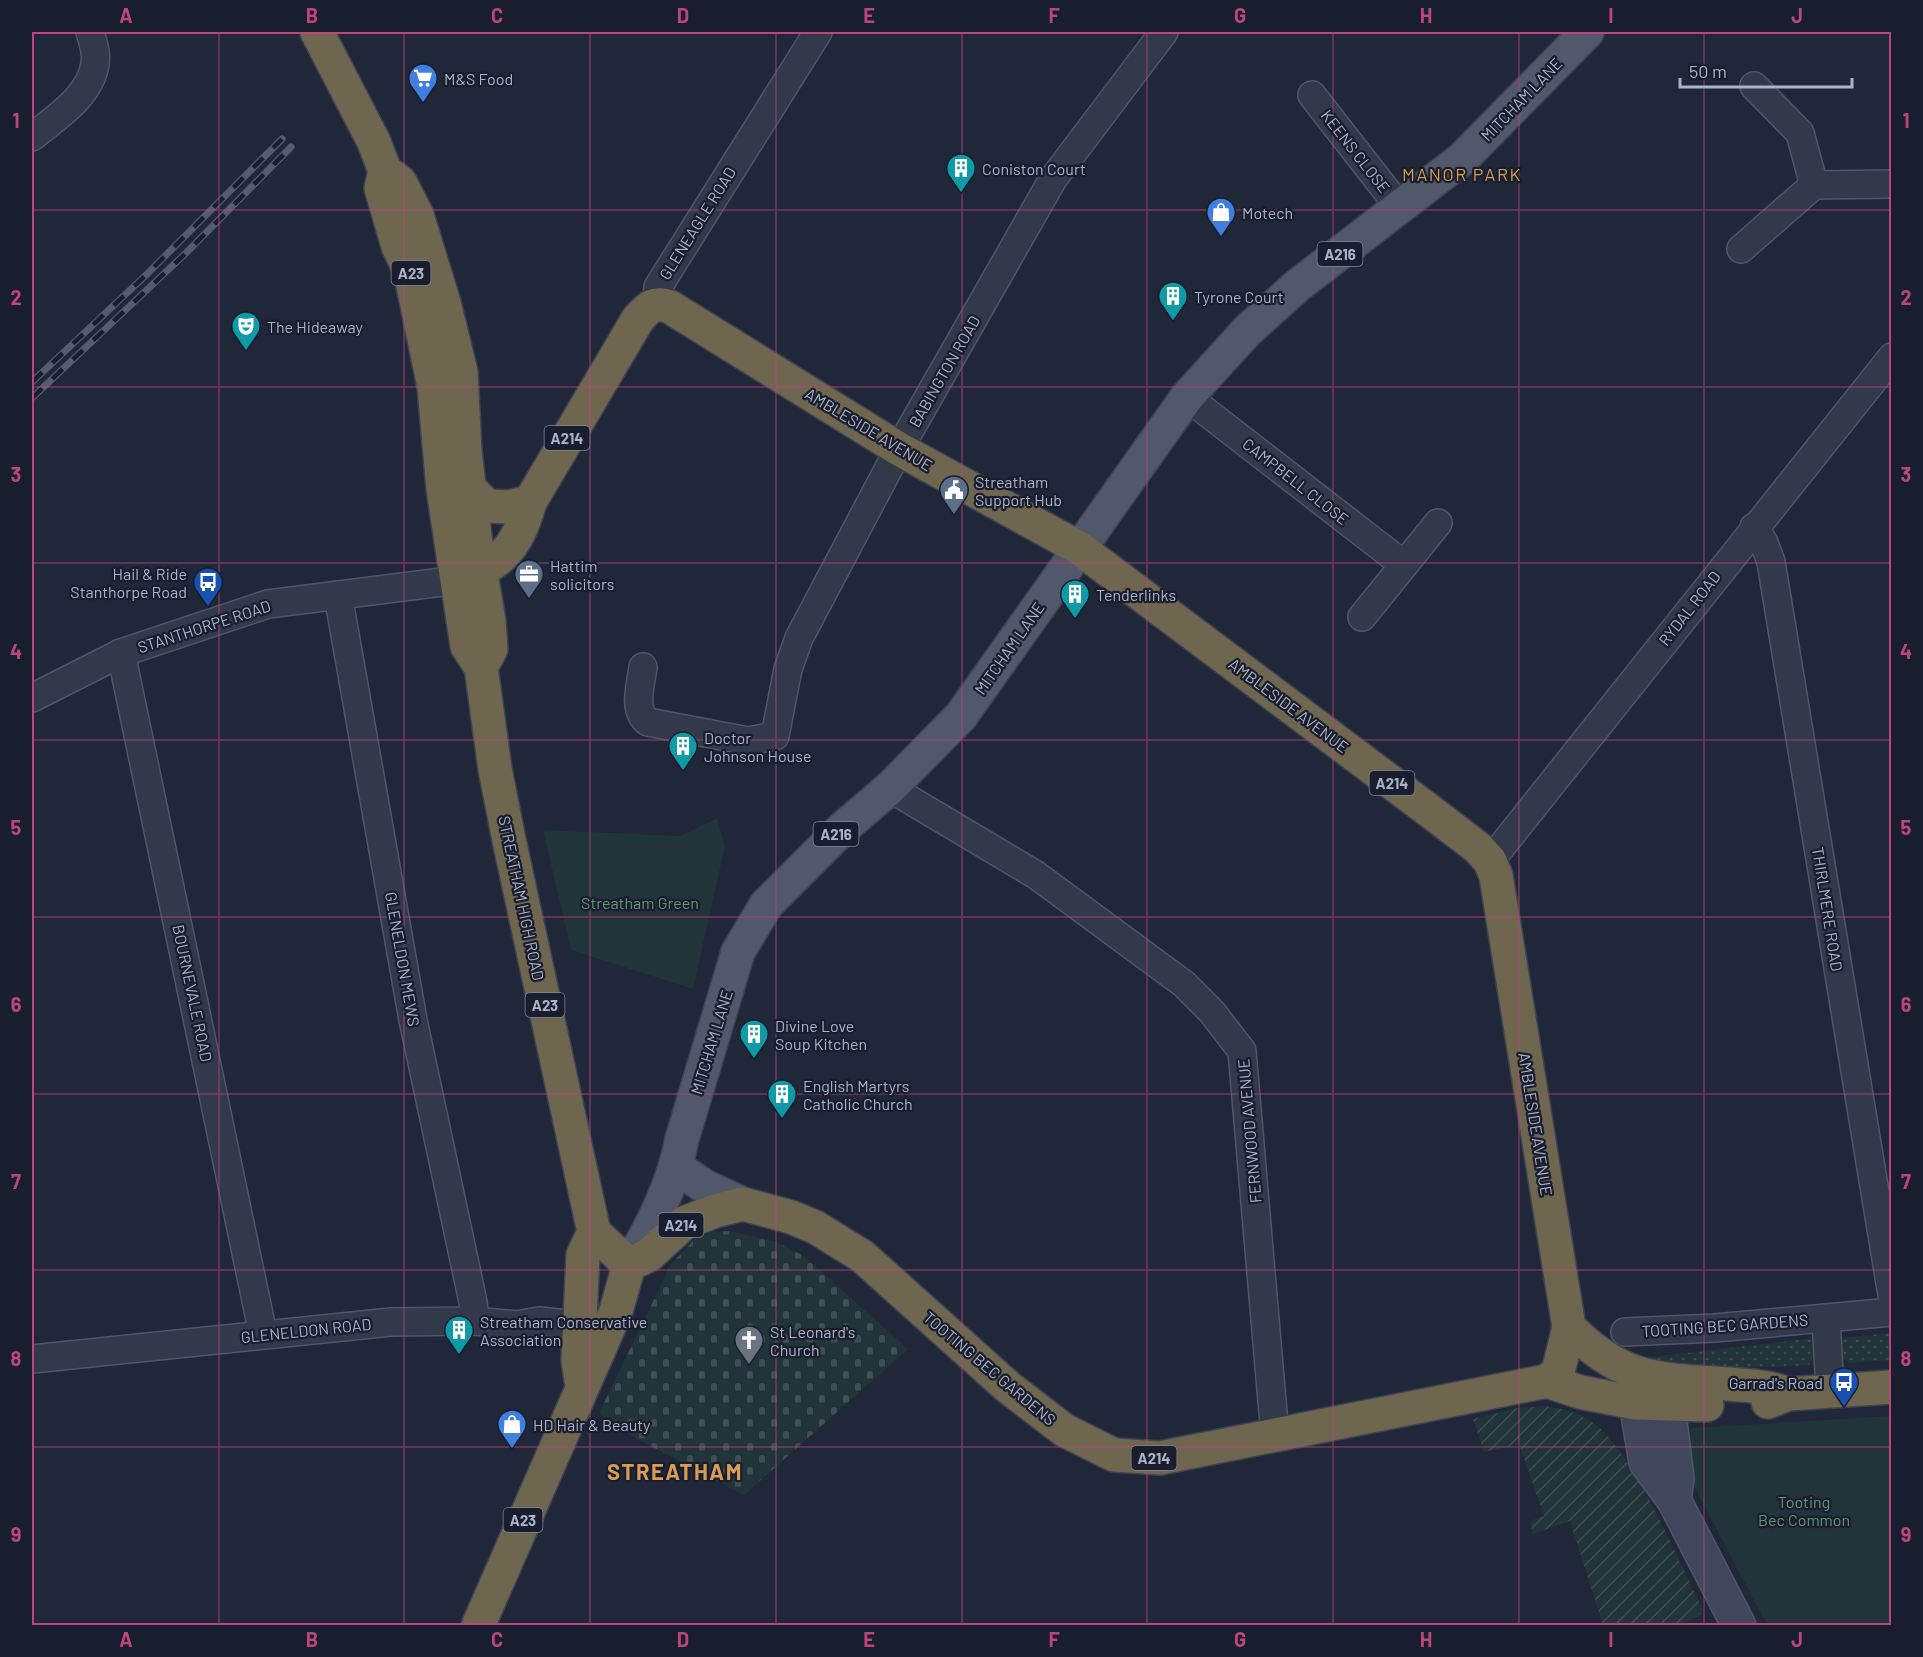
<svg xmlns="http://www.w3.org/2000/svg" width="1923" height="1657" font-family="Barlow,sans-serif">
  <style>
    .grass { fill: url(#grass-dots) }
    .cemetery { fill: url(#cemetery-stones) }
    .park { fill: #213439 }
    .garden { fill: url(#garden-furrows) }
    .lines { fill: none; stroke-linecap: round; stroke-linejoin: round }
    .street-casing { stroke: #505667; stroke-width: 30 }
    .secondary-casing { stroke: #505667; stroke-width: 36 }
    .primary-casing { stroke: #3c4252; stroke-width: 36 }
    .highway-casing { stroke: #3d4353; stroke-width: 36 }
    .street { stroke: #323949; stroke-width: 27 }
    .secondary { stroke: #40475c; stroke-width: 33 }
    .primary { stroke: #505869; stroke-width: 33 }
    .highway { stroke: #6f664f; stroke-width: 33 }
    .rail-casing { stroke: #545c70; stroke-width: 7 }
    .rail { stroke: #181e2d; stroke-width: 4.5; stroke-dasharray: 14; stroke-linecap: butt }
    .grid { fill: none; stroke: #bc467b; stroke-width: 1.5; stroke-opacity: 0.55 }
    .labels { text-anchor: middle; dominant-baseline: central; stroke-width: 4.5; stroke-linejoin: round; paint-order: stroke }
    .shield { fill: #181e2d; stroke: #808698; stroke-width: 1.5 }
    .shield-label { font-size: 15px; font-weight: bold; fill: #adb3c6 }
    .poi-label { font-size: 16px; fill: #adb3c6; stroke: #181e2d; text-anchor: start }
    .street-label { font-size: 16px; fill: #adb3c6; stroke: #181e2d }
    .park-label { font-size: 16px; fill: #639775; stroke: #181e2d }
    .neighbourhood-label { font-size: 18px; letter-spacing: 1.5px; fill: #d99d54; stroke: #181e2d }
    .district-label { font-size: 22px; font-weight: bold; letter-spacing: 1.5px; fill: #d99d54; stroke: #181e2d }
    .neatline { fill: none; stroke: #bc467b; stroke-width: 2 }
    .grid-label { font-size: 20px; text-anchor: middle; font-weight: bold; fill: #bc467b }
  </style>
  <defs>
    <pattern id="grass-dots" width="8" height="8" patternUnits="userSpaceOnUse" patternTransform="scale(1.5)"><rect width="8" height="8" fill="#213439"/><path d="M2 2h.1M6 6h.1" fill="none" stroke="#3f4f54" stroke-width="1.8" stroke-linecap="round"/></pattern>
    <pattern id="cemetery-stones" width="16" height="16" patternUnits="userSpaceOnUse" patternTransform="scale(1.5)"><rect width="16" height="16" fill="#213439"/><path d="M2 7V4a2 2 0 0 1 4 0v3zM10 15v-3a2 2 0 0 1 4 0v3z" fill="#3f4f54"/></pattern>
    <pattern id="garden-furrows" width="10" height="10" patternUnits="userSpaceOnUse" patternTransform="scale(1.5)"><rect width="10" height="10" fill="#213439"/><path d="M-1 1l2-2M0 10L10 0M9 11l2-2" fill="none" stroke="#3f4f54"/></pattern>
  </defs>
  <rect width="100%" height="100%" fill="#1f2738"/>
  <g class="grass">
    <polygon points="1891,1333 1891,1360 1849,1363 1841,1357 1840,1338"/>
    <path d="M1815,1338L1814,1357L1809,1365C1754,1369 1697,1371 1643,1358Z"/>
  </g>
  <polygon class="cemetery" points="729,1231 777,1242 804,1256 908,1349 744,1495 603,1421 600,1411 671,1264 695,1239 713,1232"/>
  <g class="park">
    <polygon points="717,818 725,846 693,989 571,950 543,830 680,836"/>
    <polygon points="1891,1416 1891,1625 1767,1625 1686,1471 1691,1428"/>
  </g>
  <path class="garden" d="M1544,1406C1563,1409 1580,1412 1595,1424C1636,1457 1677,1558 1702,1608L1701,1614C1677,1634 1632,1625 1603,1625L1570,1521L1533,1534L1530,1521L1544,1516L1519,1444L1484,1452L1473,1419L1517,1408Z"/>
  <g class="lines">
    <g class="street-casing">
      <g id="street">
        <polyline points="1754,86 1800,133 1814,185"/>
        <polyline points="1312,95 1400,208"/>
        <path d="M32,137C55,118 90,97 95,64C97,53 93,42 90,32"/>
        <polyline points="1741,249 1814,185 1892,184"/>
        <polyline points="656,304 658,287 818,32"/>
        <polyline points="1187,397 1404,565"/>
        <polyline points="1754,527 1764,543 1771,562 1892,1295"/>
        <polyline points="338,595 413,1020 473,1302 475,1321"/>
        <polyline points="1362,617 1438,523"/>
        <polyline points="121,653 263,1334"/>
        <path d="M643,667C641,684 632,710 648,722L748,741L775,736L788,669L799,638L899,449L1053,179L1164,32"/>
        <polyline points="32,698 121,653 268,604 458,580"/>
        <polyline points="890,788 1036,875 1184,984 1212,1012 1242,1051 1275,1436"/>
        <polyline points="1490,861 1892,357"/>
        <polyline points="1826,1319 1830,1391"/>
        <polyline points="1625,1332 1715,1328 1892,1312"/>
        <polyline points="32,1359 391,1322 475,1321 517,1325 539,1321 567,1324 581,1321"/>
      </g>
    </g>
    <g class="secondary-casing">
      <g id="secondary">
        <polyline points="1635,1374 1636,1403 1646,1462 1674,1500 1739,1626"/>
        <polyline points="1665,1381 1677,1478 1674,1500"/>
      </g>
    </g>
    <g class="primary-casing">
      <g id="primary">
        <polyline points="676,1167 704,1186 743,1204"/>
        <path d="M629,1265C653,1225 673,1185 682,1139L738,952L766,905L842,829L890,788L961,716L1187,397L1247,331L1297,286L1462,159L1587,32"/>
      </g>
    </g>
    <g class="highway-casing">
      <g id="highway">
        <polyline points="317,32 374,142 385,171 400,182 417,215 444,303 461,372 465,452 476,544 489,621 491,649 481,667"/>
        <polyline points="385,171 381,188 398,246 410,271 434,387 443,489 467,646 481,667 495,769 509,840 594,1232 629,1265"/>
        <polyline points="470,489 487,506 508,507 530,502"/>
        <path d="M458,580C501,565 518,547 530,502L638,319C649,307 654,301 670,307L899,449L1079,548L1439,818L1478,848L1490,861L1496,876L1569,1327C1623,1382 1658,1379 1729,1384C1750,1386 1768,1386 1788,1394"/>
        <polyline points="629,1265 649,1255 684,1223 715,1211 743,1204 791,1217 815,1227 862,1256 1008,1387 1064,1430 1114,1455 1160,1458 1547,1381 1580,1392 1636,1403 1707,1405"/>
        <polyline points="581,1380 578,1360 583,1255 594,1232"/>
        <polyline points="1547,1381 1558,1372 1569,1327"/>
        <polyline points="1768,1402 1788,1394 1892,1387"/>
        <polyline points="478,1626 616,1311 629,1265"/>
      </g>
    </g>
    <use href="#street" class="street"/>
    <use href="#secondary" class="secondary"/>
    <use href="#primary" class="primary"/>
    <use href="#highway" class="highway"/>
    <g class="rail-casing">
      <g id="rail">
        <polyline points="32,382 145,276 282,139"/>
        <polyline points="32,398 186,253 291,147"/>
      </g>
    </g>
    <use href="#rail" class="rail"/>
  </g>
  <path class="grid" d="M219,32V1626M404,32V1626M590,32V1626M776,32V1626M962,32V1626M1147,32V1626M1333,32V1626M1519,32V1626M1704,32V1626M32,210H1892M32,387H1892M32,563H1892M32,740H1892M32,917H1892M32,1094H1892M32,1270H1892M32,1447H1892"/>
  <defs>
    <g id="supermarket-pin" transform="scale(1.5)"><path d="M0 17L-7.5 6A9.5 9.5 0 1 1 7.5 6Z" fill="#3f7fe0" stroke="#181e2d"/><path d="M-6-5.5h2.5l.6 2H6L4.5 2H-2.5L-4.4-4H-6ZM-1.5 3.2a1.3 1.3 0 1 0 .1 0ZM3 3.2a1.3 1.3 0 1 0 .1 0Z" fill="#fff"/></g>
    <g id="building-pin" transform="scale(1.5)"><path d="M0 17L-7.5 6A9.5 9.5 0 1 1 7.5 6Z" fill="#0f9aa8" stroke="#181e2d"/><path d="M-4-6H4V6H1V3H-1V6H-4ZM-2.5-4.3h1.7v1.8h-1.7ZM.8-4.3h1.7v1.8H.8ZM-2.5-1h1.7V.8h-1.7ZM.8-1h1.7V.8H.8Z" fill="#fff"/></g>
    <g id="shop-pin" transform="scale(1.5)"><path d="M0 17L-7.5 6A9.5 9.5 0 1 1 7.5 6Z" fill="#3f7fe0" stroke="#181e2d"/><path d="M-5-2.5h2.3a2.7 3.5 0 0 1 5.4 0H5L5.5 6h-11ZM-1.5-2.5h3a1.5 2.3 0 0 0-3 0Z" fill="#fff"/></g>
    <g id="theatre-pin" transform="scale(1.5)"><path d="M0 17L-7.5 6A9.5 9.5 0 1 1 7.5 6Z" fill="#0f9aa8" stroke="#181e2d"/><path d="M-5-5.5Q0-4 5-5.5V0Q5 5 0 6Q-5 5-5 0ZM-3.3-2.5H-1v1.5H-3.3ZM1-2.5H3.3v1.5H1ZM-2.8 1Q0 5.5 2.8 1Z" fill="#fff"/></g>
    <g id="civic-pin" transform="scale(1.5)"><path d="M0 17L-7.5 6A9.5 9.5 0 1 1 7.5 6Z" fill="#5c6f8a" stroke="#181e2d"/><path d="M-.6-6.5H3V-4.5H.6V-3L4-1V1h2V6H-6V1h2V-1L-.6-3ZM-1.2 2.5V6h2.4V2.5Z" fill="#fff"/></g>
    <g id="office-pin" transform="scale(1.5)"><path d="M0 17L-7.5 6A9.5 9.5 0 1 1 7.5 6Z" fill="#5c6f8a" stroke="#181e2d"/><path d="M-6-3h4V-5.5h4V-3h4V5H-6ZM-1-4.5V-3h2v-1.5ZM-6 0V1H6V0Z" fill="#fff"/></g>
    <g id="bus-pin" transform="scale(1.5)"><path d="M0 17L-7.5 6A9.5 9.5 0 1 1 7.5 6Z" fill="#1a4fb4" stroke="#181e2d"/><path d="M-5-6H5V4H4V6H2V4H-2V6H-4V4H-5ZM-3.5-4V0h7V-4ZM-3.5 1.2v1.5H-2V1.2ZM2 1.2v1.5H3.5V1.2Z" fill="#fff"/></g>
    <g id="church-pin" transform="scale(1.5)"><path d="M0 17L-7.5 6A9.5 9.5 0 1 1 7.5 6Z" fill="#6b7280" stroke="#181e2d"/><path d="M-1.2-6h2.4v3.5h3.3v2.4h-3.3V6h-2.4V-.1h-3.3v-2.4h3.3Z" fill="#fff"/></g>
  </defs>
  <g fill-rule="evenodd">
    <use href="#supermarket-pin" x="423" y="78"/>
    <use href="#building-pin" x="961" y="168"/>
    <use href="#shop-pin" x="1221" y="212"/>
    <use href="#building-pin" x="1173" y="296"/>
    <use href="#theatre-pin" x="246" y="326"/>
    <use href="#civic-pin" x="954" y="490"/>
    <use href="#office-pin" x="529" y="574"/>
    <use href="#bus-pin" x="208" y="582"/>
    <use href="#building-pin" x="1075" y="594"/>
    <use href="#building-pin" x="683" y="746"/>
    <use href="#building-pin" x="754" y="1034"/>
    <use href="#building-pin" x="782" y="1094"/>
    <use href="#building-pin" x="459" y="1330"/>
    <use href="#church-pin" x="749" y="1340"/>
    <use href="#bus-pin" x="1844" y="1382"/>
    <use href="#shop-pin" x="512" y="1424"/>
  </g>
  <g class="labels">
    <g class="shield">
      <rect x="1317.5" y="242" width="45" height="24" rx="4.5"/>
      <rect x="391.5" y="261" width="39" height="24" rx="4.5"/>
      <rect x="544.5" y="426" width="45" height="24" rx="4.5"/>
      <rect x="1369.5" y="771" width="45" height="24" rx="4.5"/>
      <rect x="813.5" y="822" width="45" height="24" rx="4.5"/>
      <rect x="525.5" y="993" width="39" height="24" rx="4.5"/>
      <rect x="658.5" y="1213" width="45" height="24" rx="4.5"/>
      <rect x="1131.5" y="1446" width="45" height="24" rx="4.5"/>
      <rect x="503.5" y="1508" width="39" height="24" rx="4.5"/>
    </g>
    <g class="shield-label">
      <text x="1340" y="254">A216</text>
      <text x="411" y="273">A23</text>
      <text x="567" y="438">A214</text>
      <text x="1392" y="783">A214</text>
      <text x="836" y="834">A216</text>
      <text x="545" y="1005">A23</text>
      <text x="681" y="1225">A214</text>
      <text x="1154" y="1458">A214</text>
      <text x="523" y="1520">A23</text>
    </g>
    <g class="poi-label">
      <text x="444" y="78">M&amp;S Food</text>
      <text x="982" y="168">Coniston Court</text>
      <text x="1242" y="212">Motech</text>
      <text x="1194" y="296">Tyrone Court</text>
      <text x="267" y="326">The Hideaway</text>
      <text x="975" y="481">Streatham<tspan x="975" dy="18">Support Hub</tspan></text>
      <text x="550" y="565">Hattim<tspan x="550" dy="18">solicitors</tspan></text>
      <text x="187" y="573" text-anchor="end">Hail &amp; Ride<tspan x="187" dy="18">Stanthorpe Road</tspan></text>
      <text x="1096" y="594">Tenderlinks</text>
      <text x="704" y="737">Doctor<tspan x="704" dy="18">Johnson House</tspan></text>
      <text x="775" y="1025">Divine Love<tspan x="775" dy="18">Soup Kitchen</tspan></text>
      <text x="803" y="1085">English Martyrs<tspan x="803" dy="18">Catholic Church</tspan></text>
      <text x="480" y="1321">Streatham Conservative<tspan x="480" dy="18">Association</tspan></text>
      <text x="770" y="1331">St Leonard's<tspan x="770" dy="18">Church</tspan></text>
      <text x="1823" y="1382" text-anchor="end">Garrad's Road</text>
      <text x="533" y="1424">HD Hair &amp; Beauty</text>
    </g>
    <g class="street-label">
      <text transform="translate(1521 99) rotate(-46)">MITCHAM LANE</text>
      <text transform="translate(1356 151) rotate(52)">KEENS CLOSE</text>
      <text transform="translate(697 223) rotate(-58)">GLENEAGLE ROAD</text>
      <text transform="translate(944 371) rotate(-60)">BABINGTON ROAD</text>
      <text transform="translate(869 429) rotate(31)">AMBLESIDE AVENUE</text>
      <text transform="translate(1296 481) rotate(38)">CAMPBELL CLOSE</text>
      <text transform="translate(1689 608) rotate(-52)">RYDAL ROAD</text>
      <text transform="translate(204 626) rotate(-18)">STANTHORPE ROAD</text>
      <text transform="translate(1009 648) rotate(-55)">MITCHAM LANE</text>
      <text transform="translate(1289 705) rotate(37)">AMBLESIDE AVENUE</text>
      <text transform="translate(522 898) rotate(78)">STREATHAM HIGH ROAD</text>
      <text transform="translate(1828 909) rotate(81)">THIRLMERE ROAD</text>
      <text transform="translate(403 959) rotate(80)">GLENELDON MEWS</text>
      <text transform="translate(193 993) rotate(78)">BOURNEVALE ROAD</text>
      <text transform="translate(711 1042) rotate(-73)">MITCHAM LANE</text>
      <text transform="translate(1536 1124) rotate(81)">AMBLESIDE AVENUE</text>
      <text transform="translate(1249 1131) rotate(-95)">FERNWOOD AVENUE</text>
      <text transform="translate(1725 1325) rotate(-4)">TOOTING BEC GARDENS</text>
      <text transform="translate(306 1330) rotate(-6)">GLENELDON ROAD</text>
      <text transform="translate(990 1368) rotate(40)">TOOTING BEC GARDENS</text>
    </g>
    <g class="park-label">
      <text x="640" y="902">Streatham Green</text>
      <text x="1804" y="1501">Tooting<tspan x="1804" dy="18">Bec Common</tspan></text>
    </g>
    <g class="neighbourhood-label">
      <text x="1462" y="174">MANOR PARK</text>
    </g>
    <g class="district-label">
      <text x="675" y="1471">STREATHAM</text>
    </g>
  </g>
  <rect width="1923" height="1657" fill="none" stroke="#181e2d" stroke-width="66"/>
  <path d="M1680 78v9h172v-9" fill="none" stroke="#adb3c6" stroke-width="3"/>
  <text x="1689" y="78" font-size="18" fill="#adb3c6" stroke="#181e2d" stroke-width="4.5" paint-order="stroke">50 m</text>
  <rect x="33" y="33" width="1857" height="1591" class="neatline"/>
  <g class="grid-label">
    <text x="126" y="23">A</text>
    <text x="312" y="23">B</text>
    <text x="497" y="23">C</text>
    <text x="683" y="23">D</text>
    <text x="869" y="23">E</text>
    <text x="1054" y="23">F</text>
    <text x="1240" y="23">G</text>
    <text x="1426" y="23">H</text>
    <text x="1611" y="23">I</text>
    <text x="1797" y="23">J</text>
    <text x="16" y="128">1</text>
    <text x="1906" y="128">1</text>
    <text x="16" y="305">2</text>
    <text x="1906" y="305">2</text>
    <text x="16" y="482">3</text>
    <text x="1906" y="482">3</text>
    <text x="16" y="659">4</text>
    <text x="1906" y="659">4</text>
    <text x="16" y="835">5</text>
    <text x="1906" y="835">5</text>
    <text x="16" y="1012">6</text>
    <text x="1906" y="1012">6</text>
    <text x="16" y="1189">7</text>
    <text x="1906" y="1189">7</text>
    <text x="16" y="1366">8</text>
    <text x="1906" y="1366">8</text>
    <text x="16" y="1542">9</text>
    <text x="1906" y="1542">9</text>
    <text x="126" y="1647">A</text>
    <text x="312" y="1647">B</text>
    <text x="497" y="1647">C</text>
    <text x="683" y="1647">D</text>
    <text x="869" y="1647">E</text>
    <text x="1054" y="1647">F</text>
    <text x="1240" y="1647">G</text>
    <text x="1426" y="1647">H</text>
    <text x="1611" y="1647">I</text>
    <text x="1797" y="1647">J</text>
  </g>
</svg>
